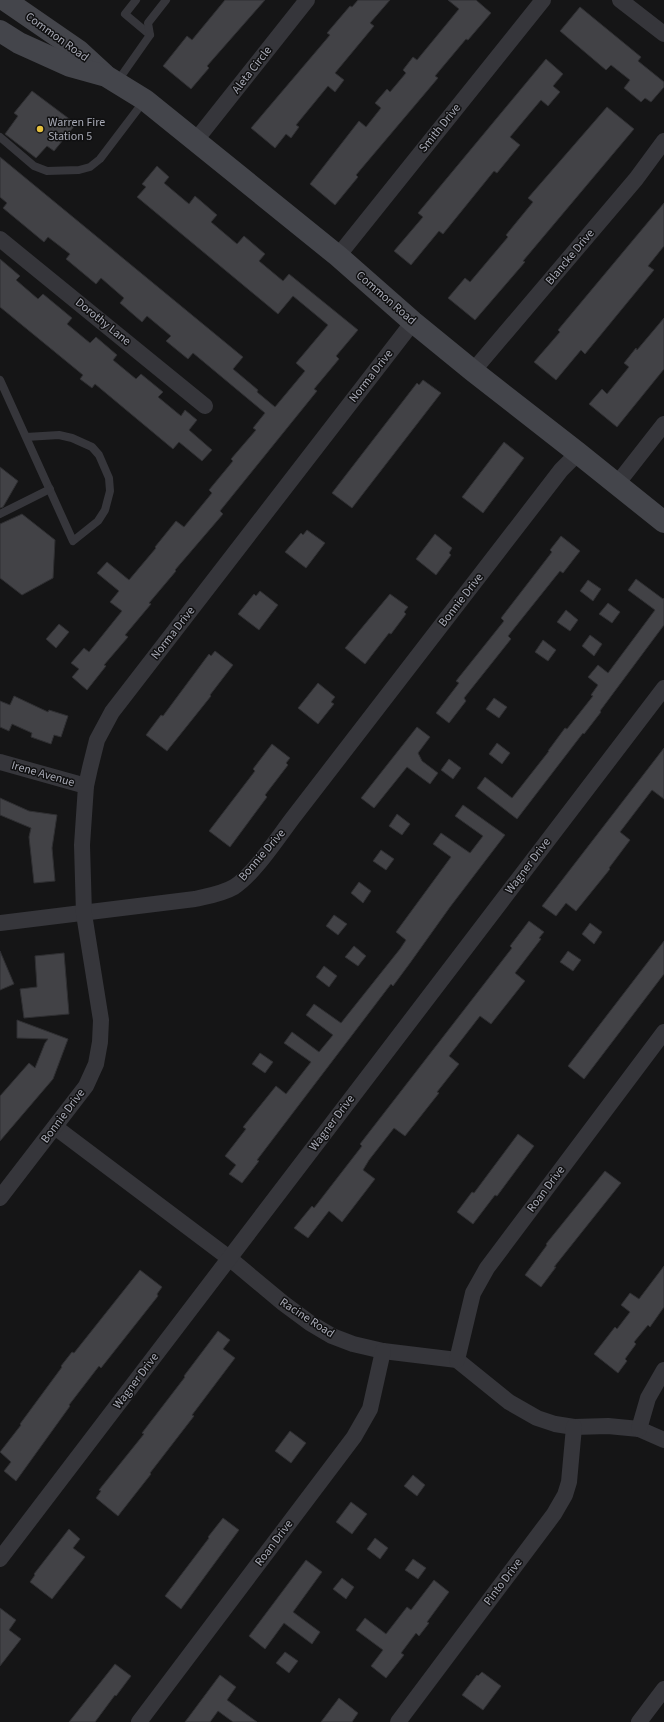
<svg xmlns="http://www.w3.org/2000/svg" width="664" height="1722" font-family="'Source Sans 3',sans-serif">
  <style>
    .building { fill: #424246; stroke: #2f2f32 }
    .lines { fill: none; stroke-linecap: round; stroke-linejoin: round }
    .lane { stroke: #36363b; stroke-width: 8 }
    .street { stroke: #36363b; stroke-width: 16 }
    .secondary { stroke: #44454b; stroke-width: 22 }
    .poi-dot { fill: #e5c03e; stroke: #101011; stroke-width: 1.5 }
    .labels { text-anchor: middle; dominant-baseline: central; stroke-width: 3; stroke-linejoin: round; paint-order: stroke }
    .street-label { font-size: 12px; fill: #a8aab6; stroke: #101011 }
    .poi-label { font-size: 12px; fill: #a8aab6; stroke: #101011; text-anchor: start }
  </style>
  <rect width="100%" height="100%" fill="#151516"/>
  <g class="building">
    <polygon points="225,0 265,0 207,66 209,68 191,89 163,66 187,36 192,40"/>
    <polygon points="358,0 390,0 370,23 374,26 335,73 344,80 335,92 328,86 296,125 299,127 291,138 286,134 275,148 251,128 330,35 327,33 350,6 352,7"/>
    <polygon points="448,0 476,0 491,13 468,40 466,39 435,76 438,78 356,175 358,177 335,205 310,184 359,121 366,127 381,108 375,103 387,89 390,92 406,73 403,70 413,57 417,60 459,9"/>
    <polygon points="580,7 641,57 638,61 664,82 664,87 651,102 645,98 641,102 624,88 630,80 611,65 606,70 560,31"/>
    <polygon points="546,59 563,74 553,86 560,92 548,106 541,100 510,137 520,145 497,173 494,171 443,234 439,231 411,265 394,251 423,217 418,213"/>
    <polygon points="32,91 76,124 54,151 47,146 36,158 5,134 18,116 14,113"/>
    <polygon points="607,107 634,129 523,261 525,262 475,320 448,298 465,278 470,282 508,237 506,235 533,202 528,198"/>
    <polygon points="0,157 243,357 233,369 258,390 257,392 275,407 305,371 296,363 328,325 293,296 278,314 137,197 146,187 142,184 157,166 169,177 164,183 189,204 195,196 217,215 211,222 237,244 244,236 265,254 259,261 283,281 289,274 358,330 336,356 339,359 314,389 317,391 220,511 223,514 175,570 176,571 149,603 151,604 125,635 128,637 104,665 106,666 87,690 72,677 79,669 71,663 84,648 89,652 122,611 110,602 119,591 97,573 107,562 129,580 156,548 155,547 176,521 184,527 212,493 209,490 233,461 231,459 256,430 253,428 265,413 193,353 188,359 166,341 171,336 147,316 142,322 120,303 124,298 101,278 96,284 66,259 70,254 48,237 44,242 3,208 7,203 0,197"/>
    <polygon points="664,203 664,246 648,266 654,270 585,354 581,350 556,380 534,362 560,332 558,330"/>
    <polygon points="0,259 20,276 16,280 38,299 43,294 72,318 67,324 90,343 96,337 117,355 113,360 136,379 141,374 163,392 158,397 181,416 185,410 197,420 189,430 212,450 202,461 179,442 173,449 95,384 92,388 80,379 83,375 0,307"/>
    <polygon points="664,318 664,369 617,427 589,404 602,389 607,394 629,367 624,363 636,348 637,350"/>
    <polygon points="423,380 441,393 352,508 332,493 417,383 419,385"/>
    <polygon points="504,442 524,458 483,513 462,497"/>
    <polygon points="0,467 18,481 3,507 0,508"/>
    <polygon points="22,514 55,540 53,578 22,595 0,578 0,524"/>
    <polygon points="307,530 325,543 306,568 285,552 301,533 303,535"/>
    <polygon points="435,534 452,548 449,553 451,555 436,575 416,559"/>
    <polygon points="561,536 580,551 563,573 560,571 508,636 511,639 464,698 466,701 449,723 436,713 459,683 456,681 504,621 501,618 552,552 550,550"/>
    <polygon points="636,579 663,599 664,598 664,625 600,711 601,712 584,734 583,733 517,819 477,788 485,777 512,798 549,751 548,751 565,728 567,729 593,696 591,695 598,685 588,677 598,665 608,673 655,610 628,590"/>
    <polygon points="588,580 601,589 593,601 580,591"/>
    <polygon points="260,591 278,605 259,630 238,614 254,594 256,596"/>
    <polygon points="390,594 408,607 404,612 406,614 391,634 389,633 365,664 345,648"/>
    <polygon points="608,603 620,612 612,623 599,614"/>
    <polygon points="566,610 578,620 570,631 557,622"/>
    <polygon points="59,624 69,632 56,648 46,639"/>
    <polygon points="590,635 602,644 594,656 582,646"/>
    <polygon points="543,640 556,650 548,661 535,652"/>
    <polygon points="215,651 233,665 210,695 211,696 167,751 146,735 161,715 163,716 209,654 211,656"/>
    <polygon points="318,683 335,697 331,702 334,704 318,724 298,708"/>
    <polygon points="14,696 48,712 49,710 68,716 61,737 54,735 51,744 31,737 32,733 12,724 9,731 0,727 0,701 10,705"/>
    <polygon points="494,698 507,707 499,718 486,709"/>
    <polygon points="417,727 430,737 418,753 422,761 438,773 430,784 407,767 374,808 361,798"/>
    <polygon points="497,743 510,753 502,764 489,754"/>
    <polygon points="272,744 290,758 286,763 288,765 265,795 267,797 230,847 209,831 255,771 253,769"/>
    <polygon points="664,748 664,799 652,790 620,832 630,840 609,868 610,869 576,911 566,903 556,916 542,906"/>
    <polygon points="449,759 461,768 453,779 441,770"/>
    <polygon points="0,798 29,811 57,815 52,848 55,881 34,883 29,837 31,828 0,815"/>
    <polygon points="463,805 505,835 450,907 410,963 393,986 391,984 257,1160 259,1161 242,1183 229,1174 236,1165 225,1156 246,1129 243,1127 276,1086 286,1094 311,1062 284,1043 292,1032 319,1052 333,1035 306,1015 314,1004 341,1023 400,949 406,940 396,932 451,857 433,844 441,833 470,853 483,836 455,816"/>
    <polygon points="397,814 410,824 402,835 389,826"/>
    <polygon points="381,850 394,859 386,870 373,861"/>
    <polygon points="359,882 371,891 363,903 351,893"/>
    <polygon points="334,915 347,924 338,935 326,926"/>
    <polygon points="529,921 544,932 539,938 541,939 515,973 525,981 491,1024 480,1016 449,1056 459,1064 437,1092 439,1093 405,1136 394,1128 369,1160 363,1170 375,1179 342,1222 329,1211 308,1238 294,1228 312,1206 314,1208 362,1146 360,1144 512,948 510,946"/>
    <polygon points="590,923 602,932 594,944 582,934"/>
    <polygon points="664,941 664,974 584,1079 568,1066"/>
    <polygon points="354,946 366,956 358,966 345,957"/>
    <polygon points="0,951 14,984 0,990"/>
    <polygon points="568,951 581,960 573,971 560,962"/>
    <polygon points="64,953 69,1014 24,1018 20,989 37,987 35,956"/>
    <polygon points="324,966 337,976 329,987 316,977"/>
    <polygon points="17,1020 68,1039 53,1079 0,1141 0,1096 29,1063 35,1068 45,1043 48,1039 17,1038"/>
    <polygon points="260,1053 273,1062 265,1073 252,1064"/>
    <polygon points="518,1134 534,1146 497,1196 495,1195 473,1224 457,1212 472,1192 474,1193"/>
    <polygon points="605,1171 621,1183 554,1267 556,1267 541,1287 525,1275 547,1245 546,1244"/>
    <polygon points="664,1266 664,1307 650,1327 648,1325 634,1342 636,1344 625,1359 627,1361 618,1373 594,1354 615,1327 617,1329 630,1312 621,1305 630,1293 639,1299"/>
    <polygon points="140,1270 162,1287 157,1294 158,1296 101,1368 99,1366 69,1405 70,1406 16,1481 4,1471 11,1462 0,1452 21,1425 20,1424 62,1367 61,1366 72,1352 74,1353"/>
    <polygon points="218,1331 230,1340 223,1349 235,1358 192,1415 194,1416 150,1473 151,1474 118,1516 96,1498 101,1491 99,1490 144,1434 142,1433 185,1377 184,1376"/>
    <polygon points="290,1431 306,1443 291,1463 275,1451"/>
    <polygon points="413,1475 425,1485 417,1496 404,1486"/>
    <polygon points="351,1502 367,1514 352,1534 336,1522"/>
    <polygon points="223,1518 239,1530 181,1609 165,1596 209,1538 208,1537"/>
    <polygon points="69,1529 80,1539 73,1548 85,1557 52,1599 30,1582 35,1575 34,1574"/>
    <polygon points="375,1538 388,1548 380,1559 367,1549"/>
    <polygon points="413,1559 426,1568 418,1579 405,1570"/>
    <polygon points="306,1560 322,1572 293,1612 320,1632 312,1644 284,1623 265,1649 249,1636"/>
    <polygon points="342,1578 354,1587 346,1599 333,1589"/>
    <polygon points="434,1580 449,1592 427,1622 429,1623 419,1636 416,1633 401,1653 404,1655 386,1678 371,1666 383,1650 356,1630 365,1618 386,1634 407,1607 411,1610"/>
    <polygon points="0,1608 16,1620 9,1630 21,1639 0,1666"/>
    <polygon points="285,1652 298,1661 289,1673 276,1663"/>
    <polygon points="115,1664 131,1676 116,1696 115,1695 95,1722 69,1722"/>
    <polygon points="482,1672 501,1686 483,1710 462,1695 477,1675 478,1676"/>
    <polygon points="220,1675 236,1687 227,1700 257,1722 233,1722 218,1711 210,1722 185,1722"/>
    <polygon points="339,1698 358,1713 352,1722 321,1722"/>
  </g>
  <g class="lines">
    <g class="lane">
      <polyline points="136,0 125,14 150,35"/>
      <polyline points="117,82 150,35 148,23 166,0"/>
      <polyline points="0,137 34,166 47,171 79,170 90,167 100,159 144,101"/>
      <polyline points="0,380 73,541 98,521 105,510 110,491 109,478 99,455 92,447 72,438 59,435 26,437"/>
      <polyline points="0,514 50,489"/>
    </g>
    <g class="street">
      <polyline points="620,0 664,34"/>
      <polyline points="196,140 307,0"/>
      <polyline points="0,239 205,406"/>
      <polyline points="338,256 543,0"/>
      <polyline points="473,371 636,179 664,141"/>
      <polyline points="617,484 664,424"/>
      <polyline points="0,762 86,786"/>
      <path d="M0,923L195,899C208,896 222,894 234,887C254,874 277,839 292,819L561,470L578,453"/>
      <polyline points="55,1127 229,1258 283,1303 310,1323 332,1336 353,1344 383,1351 457,1360 509,1402 537,1418 555,1424 574,1427 608,1426 639,1429 664,1440"/>
      <polyline points="0,1198 86,1086 96,1064 100,1042 101,1020 84,914 82,845 86,786 90,768 97,740 112,712 413,322"/>
      <polyline points="457,1360 473,1293 487,1268 664,1032"/>
      <polyline points="639,1429 648,1398 664,1370"/>
      <polyline points="0,1559 664,688"/>
      <polyline points="139,1722 354,1437 370,1409 383,1351"/>
      <polyline points="398,1722 554,1514 565,1495 569,1482 574,1427"/>
      <polyline points="639,1722 664,1689"/>
    </g>
    <g class="secondary">
      <polyline points="5,0 79,51 104,74"/>
      <polyline points="0,31 19,43 70,66 106,76 145,100 338,256 413,322 473,371 578,453 664,522"/>
    </g>
  </g>
  <circle class="poi-dot" cx="40" cy="129" r="4"/>
  <g class="labels">
    <g class="street-label">
      <text transform="translate(57 37) rotate(36)">Common Road</text>
      <text transform="translate(252 70) rotate(-52)">Aleta Circle</text>
      <text transform="translate(440 128) rotate(-51)">Smith Drive</text>
      <text transform="translate(570 257) rotate(-50)">Blancke Drive</text>
      <text transform="translate(386 298) rotate(41)">Common Road</text>
      <text transform="translate(103 322) rotate(39)">Dorothy Lane</text>
      <text transform="translate(371 376) rotate(-52)">Norma Drive</text>
      <text transform="translate(461 600) rotate(-52)">Bonnie Drive</text>
      <text transform="translate(173 633) rotate(-52)">Norma Drive</text>
      <text transform="translate(43 774) rotate(16)">Irene Avenue</text>
      <text transform="translate(262 855) rotate(-49)">Bonnie Drive</text>
      <text transform="translate(528 866) rotate(-53)">Wagner Drive</text>
      <text transform="translate(63 1116) rotate(-53)">Bonnie Drive</text>
      <text transform="translate(332 1123) rotate(-53)">Wagner Drive</text>
      <text transform="translate(546 1189) rotate(-53)">Roan Drive</text>
      <text transform="translate(307 1318) rotate(33)">Racine Road</text>
      <text transform="translate(136 1381) rotate(-53)">Wagner Drive</text>
      <text transform="translate(274 1543) rotate(-53)">Roan Drive</text>
      <text transform="translate(503 1582) rotate(-53)">Pinto Drive</text>
    </g>
    <g class="poi-label">
      <text x="48" y="122">Warren Fire<tspan x="48" dy="14">Station 5</tspan></text>
    </g>
  </g>
</svg>
